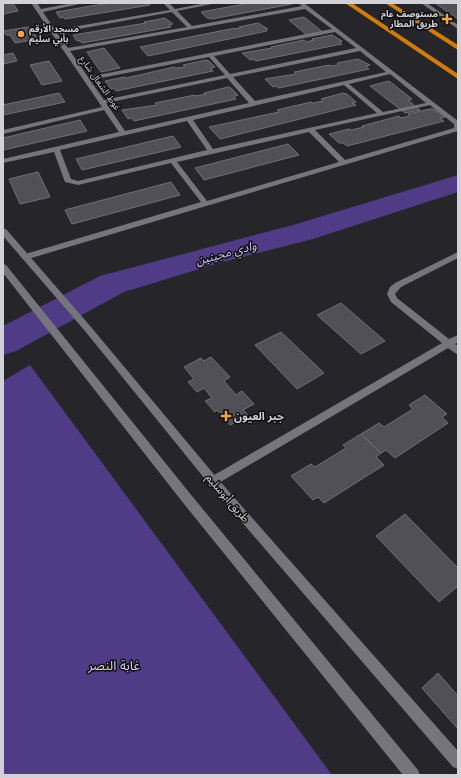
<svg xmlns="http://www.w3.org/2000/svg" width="461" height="778" font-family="Arial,'Noto Sans Arabic',sans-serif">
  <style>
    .forest { fill: #503b87 }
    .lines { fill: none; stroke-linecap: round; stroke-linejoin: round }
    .river { fill: #503b87; fill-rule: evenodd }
    .building { fill: #515056; stroke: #717076 }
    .lane { fill: #76757c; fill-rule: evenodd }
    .street { fill: #76757c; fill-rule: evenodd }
    .secondary { fill: #76757c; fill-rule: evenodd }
    .highway { fill: #d17b0a; fill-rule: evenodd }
    .poi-dot { fill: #f7a14a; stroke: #0f0e11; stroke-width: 1.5 }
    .labels { text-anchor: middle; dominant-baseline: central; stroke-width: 3; stroke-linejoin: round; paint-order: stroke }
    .far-poi-label { font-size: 9px; font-weight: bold; fill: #d2d1d5; stroke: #0f0e11; text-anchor: end }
    .far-street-label { font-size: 9px; fill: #d2d1d5; stroke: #0f0e11 }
    .poi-label { font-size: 11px; font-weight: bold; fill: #d2d1d5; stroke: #0f0e11; text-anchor: start }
    .street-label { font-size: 11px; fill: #d2d1d5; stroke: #0f0e11 }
    .water-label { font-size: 12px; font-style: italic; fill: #cec6f2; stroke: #0f0e11 }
    .near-park-label { font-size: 13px; fill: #d6cffb; stroke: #0f0e11 }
  </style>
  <rect width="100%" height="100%" fill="#26252a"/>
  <polygon class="forest" points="30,365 332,775 3,775 3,381"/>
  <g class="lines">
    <polygon class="river" points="458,175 458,192 313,239 219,263 124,292 16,351 3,355 3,326 100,276 293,225"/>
  </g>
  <g class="building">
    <polygon points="3,3 13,3 18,11 3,14"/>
    <polygon points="109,3 148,3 150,5 65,19 63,17 60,18 56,12"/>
    <polygon points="250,3 292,4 212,19 207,18 201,12"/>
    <polygon points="435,3 458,3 458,19"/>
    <polygon points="304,17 324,33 308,36 289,20"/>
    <polygon points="165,18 173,24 169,25 171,27 82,43 80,41 77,41 73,35 146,23 144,22"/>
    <polygon points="258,23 268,29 265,29 267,31 148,56 140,47 230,29 241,28 239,27"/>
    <polygon points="28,27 31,29 38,39 15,43 10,35 6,35 4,31"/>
    <polygon points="332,35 342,41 339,42 342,44 256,61 253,59 250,60 242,53 272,48 271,47 304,40 306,42 314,40 312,39"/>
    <polygon points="104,48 120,68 101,72 87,52"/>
    <polygon points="13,53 17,61 3,64 3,55"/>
    <polygon points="358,59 370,65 366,66 369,69 279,88 276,86 273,87 265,79 296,74 294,72 329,65 331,66 339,65 337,63"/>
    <polygon points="206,60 209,61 215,67 211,68 213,71 116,91 114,88 111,89 105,81 125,77 126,78 174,67 176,68 185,67 183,65"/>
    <polygon points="49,61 62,81 42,85 30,65"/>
    <polygon points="389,81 412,99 408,100 420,110 405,113 370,86"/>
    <polygon points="228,87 231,88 238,95 234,96 236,99 134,121 132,118 128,119 122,110 157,105 155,103 195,95 196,96 206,94 204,93"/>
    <polygon points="59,93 65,102 3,115 3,105"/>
    <polygon points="343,93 347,94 356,102 352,103 356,105 220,139 209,127 279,112 277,110 311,102 313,103 323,101 321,99"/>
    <polygon points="430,109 434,109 445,117 440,118 444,121 347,146 343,143 339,143 329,134 349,129 351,130 364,127 362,126 399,116 401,118 410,116 408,114"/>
    <polygon points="80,120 87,131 3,150 3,138"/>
    <polygon points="173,136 181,147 82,170 76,159"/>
    <polygon points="288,144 299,155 204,180 195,168"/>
    <polygon points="38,172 50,197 20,204 9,179"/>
    <polygon points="171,182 180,195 72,224 65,210"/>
    <polygon points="341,303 385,341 361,354 317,315"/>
    <polygon points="281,332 324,373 297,389 255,345"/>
    <polygon points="211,357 230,377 224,381 236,395 242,391 254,404 243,410 248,415 230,425 217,410 215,412 205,401 212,398 204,388 197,392 188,382 194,379 184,367 201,358 204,361"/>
    <polygon points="425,395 447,414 442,417 448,423 395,458 386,450 381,453 361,434 379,423 384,427 413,409 409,405"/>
    <polygon points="361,434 381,453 376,457 384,465 324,503 318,497 313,500 291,476 311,464 315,467 346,448 343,445"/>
    <polygon points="405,514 458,568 458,586 439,602 376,536"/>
    <polygon points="438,673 458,696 458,729 422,688"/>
  </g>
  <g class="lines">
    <polygon class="lane" points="421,3 427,3 458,25 458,29"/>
    <g class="street">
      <path d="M31,3H37L41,9L73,3H84L43,12L55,30L170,10L163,3H169L175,9L206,3H217L177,11L192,26L302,6L298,3H304L458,121V131L28,259H22V255L201,202L171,163L78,185L65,182L54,152L3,163V159L119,132L104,110L3,134V130L102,107ZM305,9L332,29L88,77L70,51ZM172,12L187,27L68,48L57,33ZM335,32L356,48L230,74L214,56ZM360,51L386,72L255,101L233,77ZM209,57L225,75L104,100L90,80ZM390,74L426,103L383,112L349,84ZM227,78L249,103L125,131L106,103ZM344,85L377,113L213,149L193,120ZM430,105L454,124V128L345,160L315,130ZM187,121L207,150L78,181L71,179L60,150ZM309,132L339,162L207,201L177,162Z"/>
      <polygon points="458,252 458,258 401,287 395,294 397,298 449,339 458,335 458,342 455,344 458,346 458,355 448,348 217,484 213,486 209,484 207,481 209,478 442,343 391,302 387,294 390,287 395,283"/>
    </g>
    <g class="secondary">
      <polygon points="3,229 6,229 91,327 217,478 458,751 458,769 453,767 209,484 85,331 3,236"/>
      <polygon points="3,264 6,265 192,496 418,770 420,775 403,775 184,504 3,273"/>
    </g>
    <g class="highway">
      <polygon points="345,3 352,3 458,74 458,79"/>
      <polygon points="385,3 392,3 458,45 458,50"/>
    </g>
  </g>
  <g class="poi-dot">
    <path d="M445 13h4v4h4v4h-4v4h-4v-4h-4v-4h4z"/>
    <circle cx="21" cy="34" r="4"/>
    <path d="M224 410h4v4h4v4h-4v4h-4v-4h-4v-4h4z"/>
  </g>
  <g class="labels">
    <g class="far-poi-label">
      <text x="438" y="14">مستوصف عام<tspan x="438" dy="10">طريق المطار</tspan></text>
      <text x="29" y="29" text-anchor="start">مسجد الأرقم<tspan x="29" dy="10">بأبي سليم</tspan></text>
    </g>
    <g class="far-street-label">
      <text transform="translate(100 83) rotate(55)">غوط الشعال شارع</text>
    </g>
    <g class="poi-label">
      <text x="234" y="416">جبر العيون</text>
    </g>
    <g class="street-label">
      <text transform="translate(228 498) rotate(49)">طريق أبوسليم</text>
    </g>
    <g class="water-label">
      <text transform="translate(226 253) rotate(-15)">وادي مجينين</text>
    </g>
    <g class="near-park-label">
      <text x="114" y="665">غابة النصر</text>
    </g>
  </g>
  <rect width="461" height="778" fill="none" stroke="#d2d1d5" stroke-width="8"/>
</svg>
